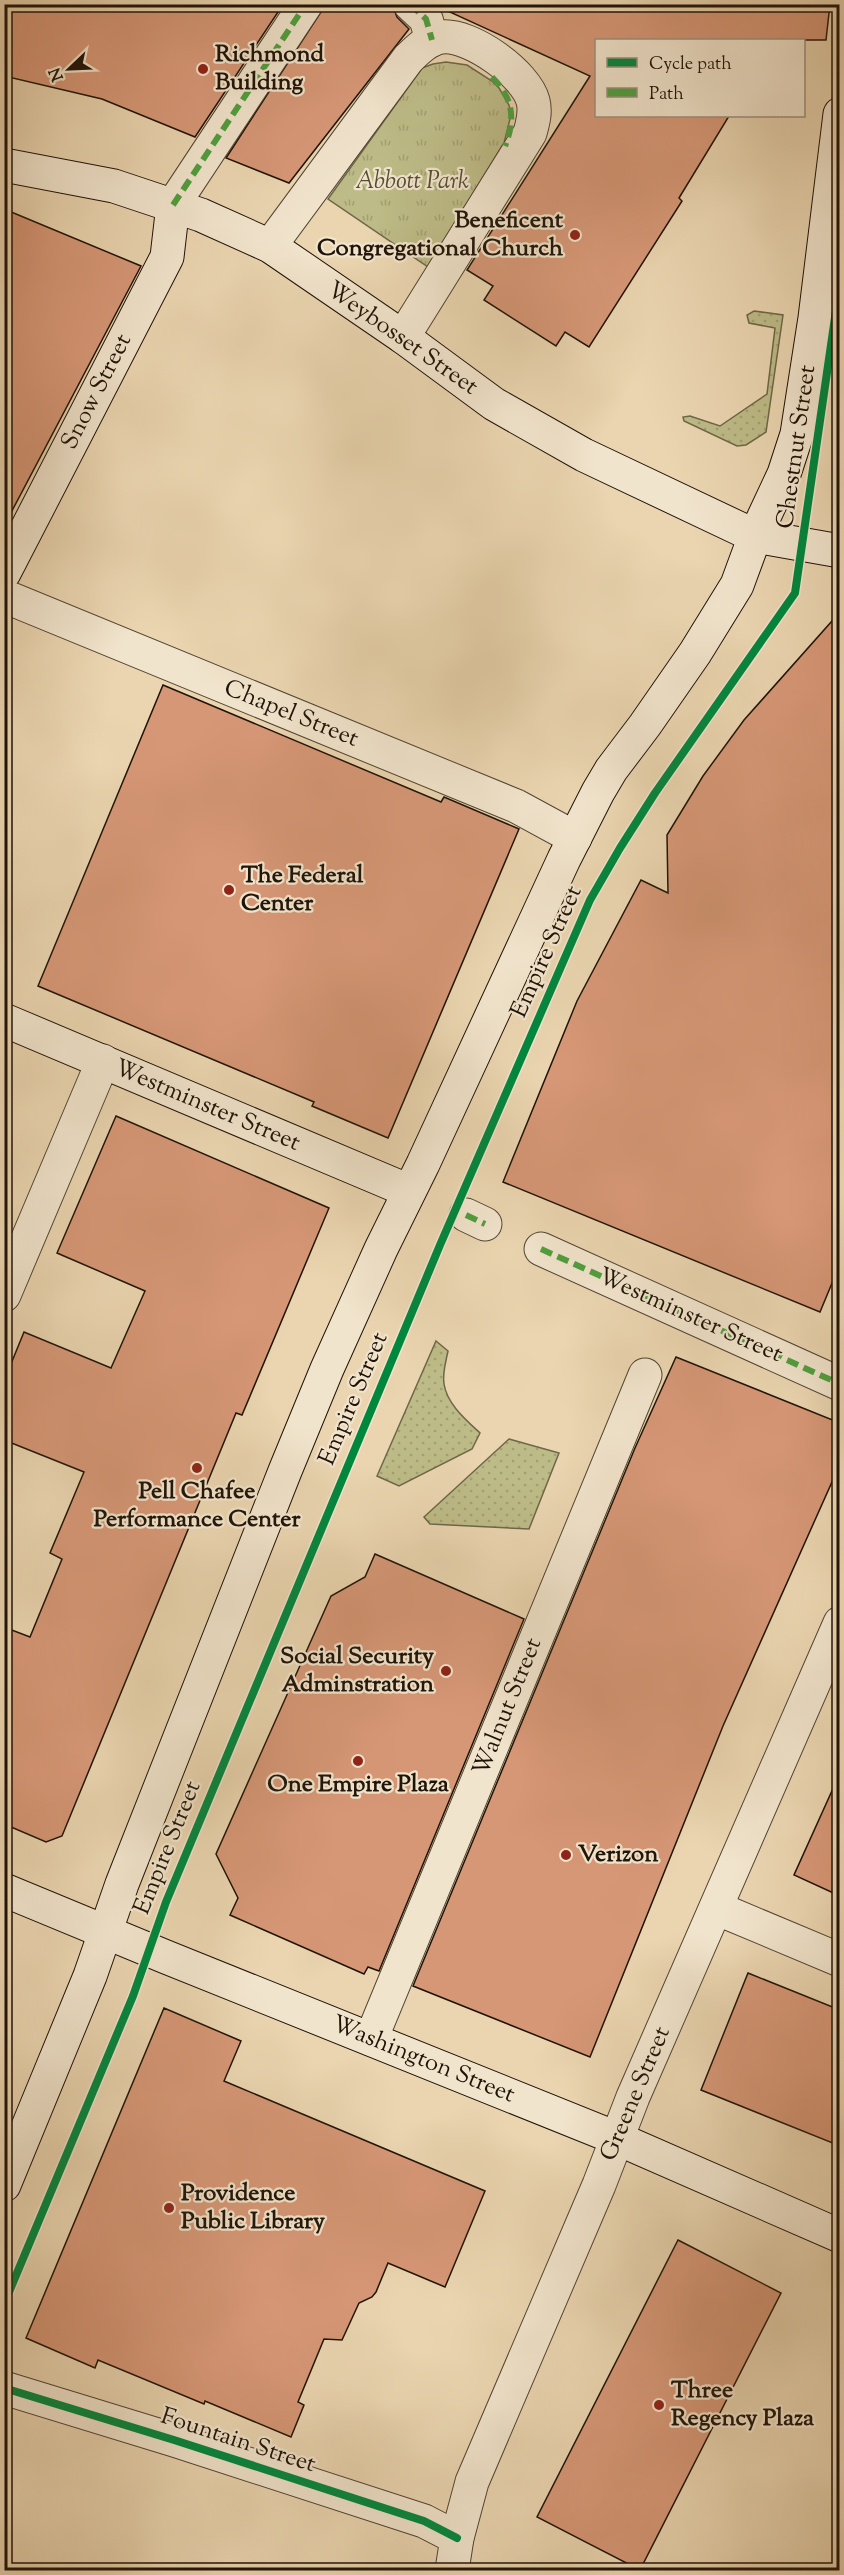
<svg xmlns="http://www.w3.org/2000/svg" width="844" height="2575" font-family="'Sorts Mill Goudy',serif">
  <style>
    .grass { fill: url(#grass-dots); stroke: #6e6748; stroke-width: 1.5 }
    .park { fill: url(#park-tufts); stroke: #6e6748; stroke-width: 1.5 }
    .building { fill: #d69776; stroke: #1f1308; stroke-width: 1.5 }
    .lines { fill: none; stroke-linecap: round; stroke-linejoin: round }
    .street-casing { stroke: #524432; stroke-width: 35 }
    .secondary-casing { stroke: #1f1308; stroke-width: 35 }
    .street { stroke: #f1e4cc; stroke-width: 33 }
    .secondary { stroke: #f1e4cc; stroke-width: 33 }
    .quiet { stroke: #4fa03e; stroke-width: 6; stroke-dasharray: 12 6; stroke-linecap: butt }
    .cycleway-casing { stroke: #f1e4cc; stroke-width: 11 }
    .cycleway { stroke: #00873e; stroke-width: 8 }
    .poi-dot { fill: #8f2418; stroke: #f1e4cc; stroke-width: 2 }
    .labels { text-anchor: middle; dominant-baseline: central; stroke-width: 4.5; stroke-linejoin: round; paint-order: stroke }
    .poi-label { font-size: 24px; font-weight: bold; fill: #1f1308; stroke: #f1e4cc; text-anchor: start }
    .park-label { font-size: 24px; font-style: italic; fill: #564e34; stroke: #f1e4cc }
    .street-label { font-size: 24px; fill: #1f1308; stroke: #f1e4cc }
  </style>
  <defs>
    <pattern id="grass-dots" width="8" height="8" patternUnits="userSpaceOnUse" patternTransform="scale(1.5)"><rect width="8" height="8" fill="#bdbb87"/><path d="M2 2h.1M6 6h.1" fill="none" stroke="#a2a073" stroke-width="1.8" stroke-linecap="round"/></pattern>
    <pattern id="park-tufts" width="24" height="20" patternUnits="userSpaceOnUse" patternTransform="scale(1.5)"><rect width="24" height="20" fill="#bdbb87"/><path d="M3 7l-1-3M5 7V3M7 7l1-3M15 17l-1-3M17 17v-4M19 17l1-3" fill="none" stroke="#a2a073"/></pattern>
  </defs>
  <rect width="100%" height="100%" fill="#ead5b0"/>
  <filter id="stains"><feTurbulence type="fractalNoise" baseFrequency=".00333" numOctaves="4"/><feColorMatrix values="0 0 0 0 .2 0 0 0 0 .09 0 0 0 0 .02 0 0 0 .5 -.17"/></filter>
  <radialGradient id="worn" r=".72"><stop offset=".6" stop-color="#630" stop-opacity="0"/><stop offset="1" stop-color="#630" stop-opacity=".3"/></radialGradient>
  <g class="grass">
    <polygon points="754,311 783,315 766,432 746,445 737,446 684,421 683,417 690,416 720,426 767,394 775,328 749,323 747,315"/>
    <path d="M436,1341L448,1351C446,1361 442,1374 444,1384C447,1404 466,1420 480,1433L472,1449L399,1486L377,1476Z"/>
    <polygon points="509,1439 559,1453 529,1529 430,1524 424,1517"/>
  </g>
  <polygon class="park" points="446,62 467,65 492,81 499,88 509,105 511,115 504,143 428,267 328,199 422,68 433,64"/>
  <g class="building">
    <polygon points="4,4 278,4 282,6 195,137 102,99 4,76"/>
    <polygon points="326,4 392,4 397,17 409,29 289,183 226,158"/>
    <polygon points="438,4 830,4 826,40 597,40 597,116 729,116 679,198 682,201 589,347 565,332 556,346 484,300 493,286 467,270 590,76 441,8"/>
    <polygon points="4,209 141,266 4,526"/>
    <polygon points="840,612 840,1264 820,1312 503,1182 577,1001 641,880 668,893 667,835 703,776 744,720"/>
    <polygon points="163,685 441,802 444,797 519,829 388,1138 312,1106 314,1102 38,986"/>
    <polygon points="116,1116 329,1208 242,1415 236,1413 62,1836 46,1842 4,1824 4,1627 30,1637 62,1559 50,1553 84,1472 4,1440 4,1381 24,1332 111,1368 145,1291 57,1253"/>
    <polygon points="676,1357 840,1423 840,1464 723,1726 590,2057 413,1986 635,1448"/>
    <polygon points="375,1554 524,1619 379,1971 368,1967 364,1974 230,1915 238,1898 216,1854 331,1596 365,1577"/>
    <polygon points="840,1773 840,1896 794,1875"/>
    <polygon points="748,1973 840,2010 840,2146 701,2090"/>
    <polygon points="164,2008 241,2041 224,2081 485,2191 445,2287 388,2263 376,2292 372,2297 359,2303 342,2340 324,2339 298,2402 304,2405 291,2437 205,2401 204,2404 98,2360 95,2368 26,2338"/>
    <polygon points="678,2240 781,2293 640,2570 537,2517"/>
  </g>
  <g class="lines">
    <g class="street-casing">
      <g id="street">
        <polyline points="410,4 426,19 432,40"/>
        <polyline points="173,205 306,4"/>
        <path d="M270,246L408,59C417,50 428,39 442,37C471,34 526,74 533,101C536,112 533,122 530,133L403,337"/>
        <polyline points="4,596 516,806 575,838"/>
        <polyline points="466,1215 485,1224"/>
        <polyline points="541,1249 840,1384"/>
        <polyline points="4,1295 103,1061"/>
        <polyline points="716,1908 840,1960"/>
        <polyline points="371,2039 645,1375"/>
        <polyline points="4,2388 174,2440 424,2521 457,2538"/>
        <polyline points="452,2570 457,2538 472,2482 599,2185 633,2097 840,1623"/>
      </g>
    </g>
    <g class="secondary-casing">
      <g id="secondary">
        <polyline points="4,165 114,186 201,215 270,246 403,337 494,404 584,455 755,536 840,551"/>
        <polyline points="4,573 167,257 173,205"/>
        <polyline points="4,1020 409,1191"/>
        <polyline points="4,1890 166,1957 616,2138 840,2236"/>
        <polyline points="4,2185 90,1976 122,1884 285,1471 327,1369 381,1249 423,1164 564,859 598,792 611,770 645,725 695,653 737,585 755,536 784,474 797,434 815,318 840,114"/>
      </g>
    </g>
    <use href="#street" class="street"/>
    <use href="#secondary" class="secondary"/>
    <g class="quiet">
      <polyline points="410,4 426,19 432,40"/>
      <path d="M492,77C513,98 516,119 505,146"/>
      <polyline points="173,205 306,4"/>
      <polyline points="466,1215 485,1224"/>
      <polyline points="541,1249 840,1384"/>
    </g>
    <g class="cycleway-casing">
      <g id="cycleway">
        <polyline points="4,2304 133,1996 166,1902 440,1245 590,900 620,848 655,793 795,593 840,283"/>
        <polyline points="4,2388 174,2440 424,2521 457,2538"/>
      </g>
    </g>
    <use href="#cycleway" class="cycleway"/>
  </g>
  <g class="poi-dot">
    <circle cx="203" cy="69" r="6"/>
    <circle cx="575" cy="235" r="6"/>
    <circle cx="229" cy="890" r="6"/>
    <circle cx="197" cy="1468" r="6"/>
    <circle cx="446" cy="1671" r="6"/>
    <circle cx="358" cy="1761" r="6"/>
    <circle cx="566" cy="1855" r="6"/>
    <circle cx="169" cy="2208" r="6"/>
    <circle cx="659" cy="2405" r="6"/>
  </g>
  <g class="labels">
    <g class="poi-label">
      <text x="215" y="55">Richmond<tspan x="215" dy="28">Building</tspan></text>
      <text x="563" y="221" text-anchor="end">Beneficent<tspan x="563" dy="28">Congregational Church</tspan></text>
      <text x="241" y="876">The Federal<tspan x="241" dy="28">Center</tspan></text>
      <text x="197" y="1492" text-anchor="middle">Pell Chafee<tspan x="197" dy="28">Performance Center</tspan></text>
      <text x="434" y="1657" text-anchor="end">Social Security<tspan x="434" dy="28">Adminstration</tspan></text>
      <text x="358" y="1785" text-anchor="middle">One Empire Plaza</text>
      <text x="578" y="1855">Verizon</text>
      <text x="181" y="2194">Providence<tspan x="181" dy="28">Public Library</tspan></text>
      <text x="671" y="2391">Three<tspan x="671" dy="28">Regency Plaza</tspan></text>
    </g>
    <g class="park-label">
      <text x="412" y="182">Abbott Park</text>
    </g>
    <g class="street-label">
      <text transform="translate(402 339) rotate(35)">Weybosset Street</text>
      <text transform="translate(97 392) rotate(-63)">Snow Street</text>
      <text transform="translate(797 447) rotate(-82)">Chestnut Street</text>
      <text transform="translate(291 714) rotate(22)">Chapel Street</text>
      <text transform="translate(547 952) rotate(-66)">Empire Street</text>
      <text transform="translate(207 1106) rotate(23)">Westminster Street</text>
      <text transform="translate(690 1316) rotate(24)">Westminster Street</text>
      <text transform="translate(354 1399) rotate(-67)">Empire Street</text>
      <text transform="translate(508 1707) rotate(-68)">Walnut Street</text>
      <text transform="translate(168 1848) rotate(-68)">Empire Street</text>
      <text transform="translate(423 2060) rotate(22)">Washington Street</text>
      <text transform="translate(636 2094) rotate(-67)">Greene Street</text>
      <text transform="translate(238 2441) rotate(18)">Fountain Street</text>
    </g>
  </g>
  <rect width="844" height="2575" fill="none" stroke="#ead5b0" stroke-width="24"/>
  <rect x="6" y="6" width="832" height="2563" fill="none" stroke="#1f1308" stroke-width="3"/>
  <rect x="12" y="12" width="820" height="2551" fill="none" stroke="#1f1308" stroke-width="1.5"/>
  <rect x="595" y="39" width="210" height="78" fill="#f1e4cc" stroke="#9d907e" stroke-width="1.5"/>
  <rect x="607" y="58" width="30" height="9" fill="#00873e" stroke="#9d907e" stroke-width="1.5"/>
  <text x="649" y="69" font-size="18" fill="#1f1308">Cycle path</text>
  <rect x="607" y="88" width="30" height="9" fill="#4fa03e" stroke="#9d907e" stroke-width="1.5"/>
  <text x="649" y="99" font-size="18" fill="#1f1308">Path</text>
  <g transform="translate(69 69) rotate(247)" stroke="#f1e4cc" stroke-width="4.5" paint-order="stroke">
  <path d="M0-4.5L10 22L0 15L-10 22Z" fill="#1f1308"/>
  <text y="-9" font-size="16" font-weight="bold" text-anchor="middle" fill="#1f1308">N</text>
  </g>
  <rect width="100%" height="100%" filter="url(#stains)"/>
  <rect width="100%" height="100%" fill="url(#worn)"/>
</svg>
